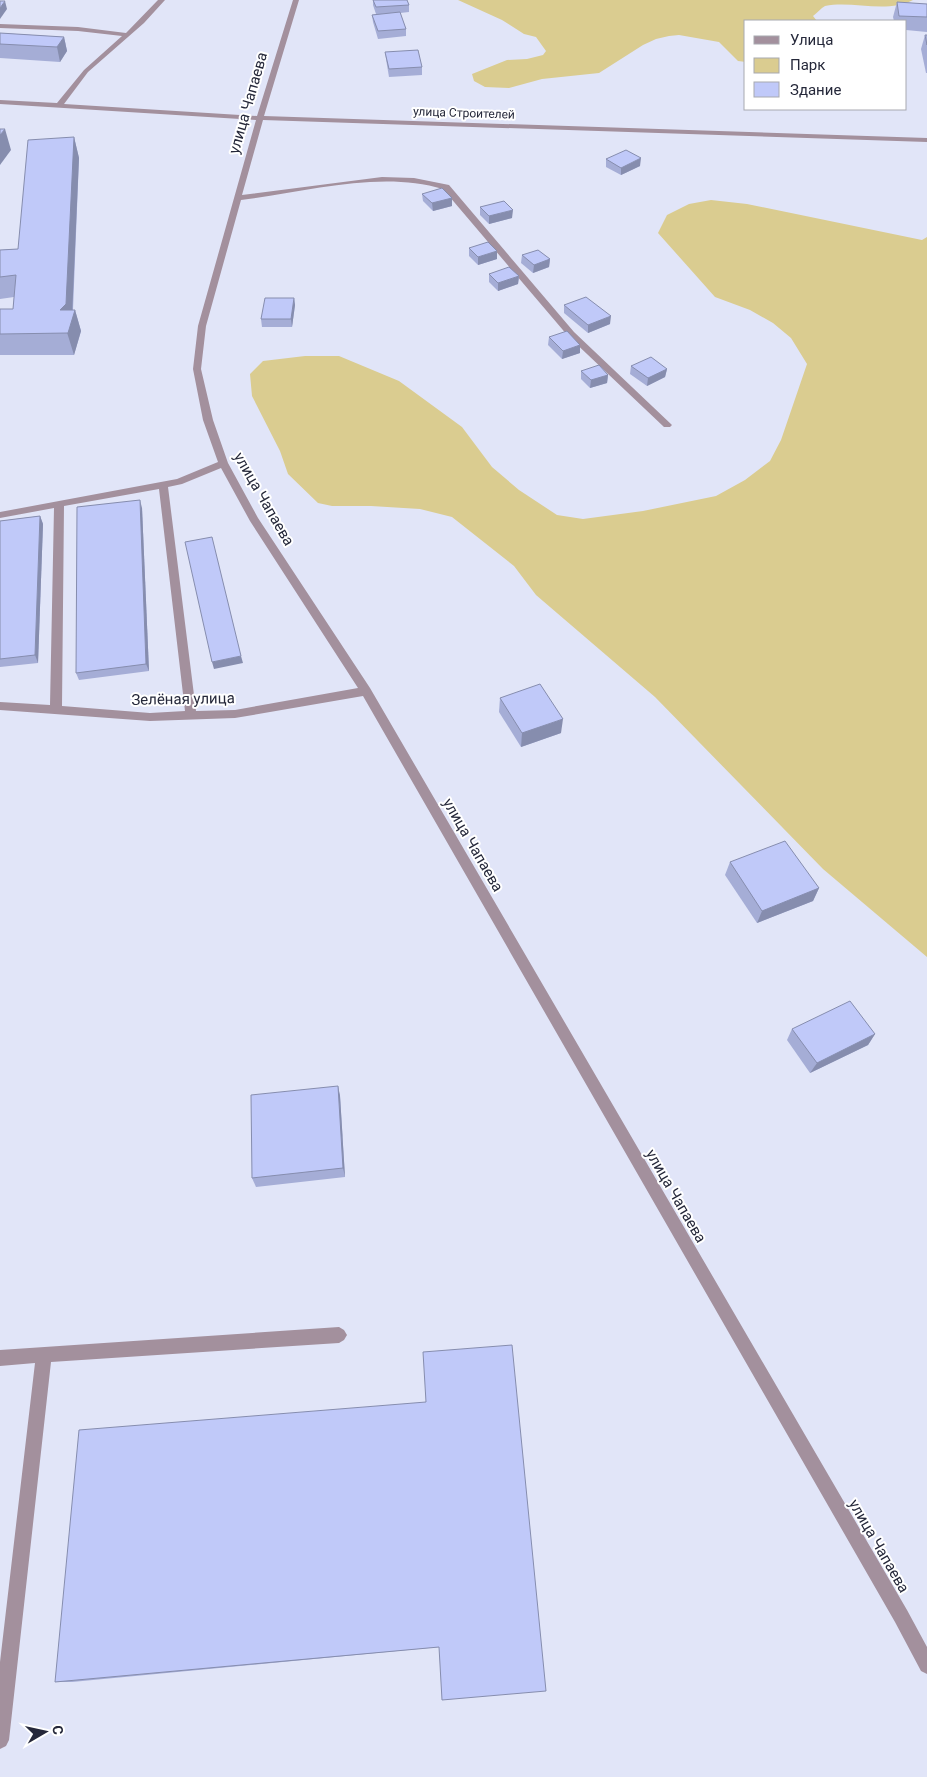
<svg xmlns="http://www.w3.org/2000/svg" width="927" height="1777" font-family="Roboto,sans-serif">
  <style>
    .green { fill: #dacc90 }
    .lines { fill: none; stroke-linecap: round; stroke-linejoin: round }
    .minor { fill: #a3909d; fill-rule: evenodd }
    .wall { fill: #a5add6 }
    .shaded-wall { fill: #868dae }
    .building { fill: #c0c9f9; stroke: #868dae }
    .labels { text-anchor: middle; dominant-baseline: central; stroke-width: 4; stroke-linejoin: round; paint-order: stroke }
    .far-street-label { font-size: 12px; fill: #25283a; stroke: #fff }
    .street-label { font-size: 15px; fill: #25283a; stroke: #fff }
  </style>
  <rect width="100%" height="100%" fill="#e1e5f8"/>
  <g class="green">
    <path d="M458,0H913C886,14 852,0 825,6C821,8 817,13 813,16L817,21H746V62L738,61L719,42L679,35L669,36L656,39L643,45L599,73L542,79L509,88L485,87L474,81L472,74L507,60L527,59L543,55L546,51L536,37L524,34L502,20Z"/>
    <polygon points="711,200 747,204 922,240 927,237 927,957 823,869 655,697 536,595 514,566 452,517 420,509 371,506 332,506 318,503 288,474 280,451 252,396 250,374 263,361 305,356 339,356 399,381 462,427 492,467 519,490 557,515 583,519 643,511 716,496 745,480 770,461 781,440 807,364 791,338 773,323 750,310 715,297 658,233 667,215 689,204"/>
  </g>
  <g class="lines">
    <g class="minor">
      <path d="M158,0H165L144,23L88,72L64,104L257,116L293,0H299L264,116L927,138V142L263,120L242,195L382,177L414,178L449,185L574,332L672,425L670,427H664L568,336L443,189C380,170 306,192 241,200L206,326L201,369L213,420L228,463L258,518L370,688L907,1610L927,1647V1674L921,1671L895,1622L363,696L235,718L150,721L0,710V702L50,705L54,508L0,518V512L177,479L218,462L203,420L193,369L198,326L256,120L0,104V100L57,103L84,70L122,36L78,31L0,28V24L78,27L126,33ZM221,468L250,521L358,688L235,710L196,711L168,487L182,484ZM159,489L185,711L150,713L62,706L64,506Z"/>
      <polygon points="339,1327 344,1330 347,1335 344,1340 339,1343 51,1362 9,1740 6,1746 0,1749 0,1662 35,1363 0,1366 0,1350"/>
    </g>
  </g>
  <g class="wall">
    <polygon points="373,0 407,0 409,5 409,12 400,13 406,29 406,36 378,39 373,22 372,15 376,14 373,5"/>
    <polygon points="897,2 927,4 927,32 906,30 906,21 894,21 893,17"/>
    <polygon points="0,33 64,37 67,51 60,62 0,58"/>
    <polygon points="925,35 927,35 927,73 926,73 921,49"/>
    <polygon points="385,52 422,67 422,75 389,77 386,59"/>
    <polygon points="74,137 79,158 73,310 75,310 81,331 74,355 0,355 0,309 13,309 14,297 0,299 0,250 18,249"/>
    <polygon points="606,159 640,166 621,175 606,167"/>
    <polygon points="422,194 452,198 452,206 433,211 423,201"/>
    <polygon points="480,207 512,218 489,224 480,215"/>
    <polygon points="469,248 497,259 478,265 469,256"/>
    <polygon points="522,255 550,259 549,267 533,273 521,263"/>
    <polygon points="489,274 519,276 518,284 498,291 489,282"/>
    <polygon points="294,298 295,305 292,327 262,327 261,319"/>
    <polygon points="564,305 610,324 588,333 564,313"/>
    <polygon points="549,337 580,353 562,359 548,345"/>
    <polygon points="631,366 667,369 665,377 647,386 630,374"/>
    <polygon points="581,371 608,375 607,383 590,388 581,379"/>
    <polygon points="142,508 149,671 79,680 76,673"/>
    <polygon points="40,516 43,524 38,663 0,667 0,521"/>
    <polygon points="500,698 561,733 521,747 499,712"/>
    <polygon points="730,862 819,888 813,901 757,923 725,875"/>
    <polygon points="792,1029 875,1034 868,1045 810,1073 787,1040"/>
    <polygon points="338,1086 340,1096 345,1177 256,1187 252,1178"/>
    <polygon points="426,1402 439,1647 72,1682 55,1682"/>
  </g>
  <g class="shaded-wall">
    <polygon points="5,1 7,9 0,19 0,8"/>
    <polygon points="64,37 67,51 60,62 57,47"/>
    <polygon points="5,129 11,150 0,165 0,135"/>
    <polygon points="74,137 79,158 72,317 75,310 81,331 74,355 60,310"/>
    <polygon points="641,158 640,166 621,175 621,168"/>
    <polygon points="452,198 452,206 433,211 432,203"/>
    <polygon points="513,210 512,218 489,224 489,216"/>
    <polygon points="497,251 497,259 478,265 478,257"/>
    <polygon points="550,259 549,267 533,273 534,265"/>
    <polygon points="519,276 518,284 498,291 498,283"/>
    <polygon points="294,298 295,305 292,327 291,319"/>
    <polygon points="611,316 610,324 588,333 588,325"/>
    <polygon points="580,345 580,353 562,359 563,351"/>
    <polygon points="667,369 665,377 647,386 648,378"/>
    <polygon points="608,375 607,383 590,388 591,380"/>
    <polygon points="140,500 142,508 149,671 146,664"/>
    <polygon points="40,516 43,524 38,663 35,655"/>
    <polygon points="241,656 243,663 214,669 212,662"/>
    <polygon points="563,719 561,733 521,747 522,733"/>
    <polygon points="819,888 813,901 757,923 762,911"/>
    <polygon points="875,1034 868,1045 810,1073 817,1063"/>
    <polygon points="338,1086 340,1096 345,1177 343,1168"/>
  </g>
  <g class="building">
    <polygon points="373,0 407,0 409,5 376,7"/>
    <polygon points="0,1 5,1 0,8"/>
    <polygon points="897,2 927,4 927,17 899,16"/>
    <polygon points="400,12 406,29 378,31 372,15"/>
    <polygon points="0,33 64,37 57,47 0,44"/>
    <polygon points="925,35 927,35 927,45"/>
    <polygon points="418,50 422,67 389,69 385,52"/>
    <polygon points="0,129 5,129 0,135"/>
    <polygon points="74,137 66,304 60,310 75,310 68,333 0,334 0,309 13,309 16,275 0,277 0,250 18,249 28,140"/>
    <polygon points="626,150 641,158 621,168 606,159"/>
    <polygon points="442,188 452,198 432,203 422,194"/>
    <polygon points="504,201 513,210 489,216 480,207"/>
    <polygon points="488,242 497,251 478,257 469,248"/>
    <polygon points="538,250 550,259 534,265 522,255"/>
    <polygon points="509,267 519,276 498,283 489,274"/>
    <polygon points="586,297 611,316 588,325 564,305"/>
    <polygon points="265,298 294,298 291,319 261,319"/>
    <polygon points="567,331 580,345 563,351 549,337"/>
    <polygon points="651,357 667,369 648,378 631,366"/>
    <polygon points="599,365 608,375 591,380 581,371"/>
    <polygon points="140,500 146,664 76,673 77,507"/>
    <polygon points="40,516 35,655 0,659 0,521"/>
    <polygon points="212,537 241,656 212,662 185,542"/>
    <polygon points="540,684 563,719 522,733 500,698"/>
    <polygon points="785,841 819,888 762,911 730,862"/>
    <polygon points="850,1001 875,1034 817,1063 792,1029"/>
    <polygon points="338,1086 343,1168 252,1178 251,1095"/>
    <polygon points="512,1345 546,1691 442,1700 439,1647 55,1682 79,1430 426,1402 423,1352"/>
  </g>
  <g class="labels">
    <g class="far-street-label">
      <text transform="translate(464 113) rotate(2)">улица Строителей</text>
    </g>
    <g class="street-label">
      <text transform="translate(248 103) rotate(-74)">улица Чапаева</text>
      <text transform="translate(264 499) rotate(60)">улица Чапаева</text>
      <text transform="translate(183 699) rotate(-1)">Зелёная улица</text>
      <text transform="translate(473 845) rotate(60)">улица Чапаева</text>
      <text transform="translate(676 1196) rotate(60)">улица Чапаева</text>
      <text transform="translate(879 1546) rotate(60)">улица Чапаева</text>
    </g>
  </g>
  <rect x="744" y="20" width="162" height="90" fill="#ffffff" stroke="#a8a9b0"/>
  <rect x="754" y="36" width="25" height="8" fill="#a3909d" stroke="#a8a9b0"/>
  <text x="790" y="45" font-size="15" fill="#25283a">Улица</text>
  <rect x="754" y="58" width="25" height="15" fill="#dacc90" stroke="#a8a9b0"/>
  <text x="790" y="70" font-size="15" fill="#25283a">Парк</text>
  <rect x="754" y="82" width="25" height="15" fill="#c0c9f9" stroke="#a8a9b0"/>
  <text x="790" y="95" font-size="15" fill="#25283a">Здание</text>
  <g transform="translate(45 1732) rotate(81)" stroke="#ffffff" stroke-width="4" paint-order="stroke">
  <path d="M0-4L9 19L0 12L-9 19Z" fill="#25283a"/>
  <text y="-8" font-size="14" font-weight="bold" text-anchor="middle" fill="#25283a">С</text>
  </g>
</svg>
